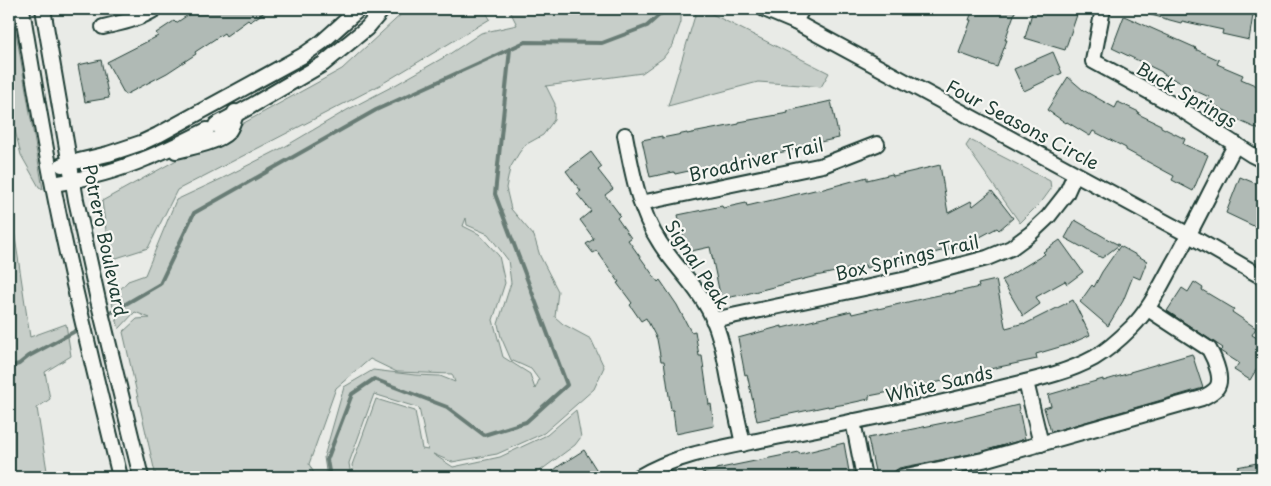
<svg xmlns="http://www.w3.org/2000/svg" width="1271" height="486" font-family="'Playpen Sans',sans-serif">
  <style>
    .green { fill: #c7cec9; stroke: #73867e; fill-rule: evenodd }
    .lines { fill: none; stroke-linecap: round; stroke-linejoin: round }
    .stream { stroke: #687c75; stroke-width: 4 }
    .building { fill: #b0bab5; stroke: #1f3d34 }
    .minor-casing { stroke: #1f3d34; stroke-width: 18 }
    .minor { stroke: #f6f6f2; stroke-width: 14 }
    .labels { text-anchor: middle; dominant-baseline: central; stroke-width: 4.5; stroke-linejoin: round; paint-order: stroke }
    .street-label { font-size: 18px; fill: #1f3d34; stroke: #f6f6f2 }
  </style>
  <rect width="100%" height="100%" fill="#e9ebe7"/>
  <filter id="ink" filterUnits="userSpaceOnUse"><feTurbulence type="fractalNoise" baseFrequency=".02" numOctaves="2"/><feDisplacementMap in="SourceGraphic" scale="10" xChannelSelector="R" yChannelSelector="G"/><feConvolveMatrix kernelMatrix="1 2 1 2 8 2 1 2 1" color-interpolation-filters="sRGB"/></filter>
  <g filter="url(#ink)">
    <g class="green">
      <polygon points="9,9 12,9 43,189 39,187 21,155 9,106"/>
      <polygon points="407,9 484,9 490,19 380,85 177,190 148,248 110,260 102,201 342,69"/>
      <path d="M509,9H681V22L673,45L663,58L642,73L546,86L555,104L554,120L543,135L525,145L519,153L510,168L506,188L511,209L534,236L540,256L558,291L555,317L563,324L591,339L604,367L594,389L544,433L497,454L452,462L433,454L453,467L500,457L547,435L576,410L581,437L575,445L533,476L528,477H354L352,465L376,399L415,411L422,449L428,450L419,408L374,394L349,463L351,477H327L324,457L344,387L373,370L415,375L440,376L455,382L452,374L397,372L370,359L336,388L309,464L316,477H156L123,332L137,319L150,318L135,312L119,329L111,299L128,281L145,275L176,200L221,179L286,146L347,110L397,84L448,55L481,33L517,25ZM466,218L467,225L488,234L508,260L511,283L498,324L501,337L511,360L531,369L539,380L535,389L530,374L503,357L493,320L505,283L499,256L479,234L463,226Z"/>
      <polygon points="697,9 702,9 829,73 821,87 801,85 758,82 668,106"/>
      <polygon points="970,140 1050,181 1051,189 1043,200 1020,223 966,146"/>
      <polygon points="9,197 30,337 66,324 71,356 45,372 50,399 37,408 48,477 9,477"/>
    </g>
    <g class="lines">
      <g class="stream">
        <polyline points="105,316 160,284 194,213 376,110 525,42 602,43 647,26 666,9"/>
        <polyline points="9,367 19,364 29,356 81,328"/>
        <polyline points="330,477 327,460 352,394 374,379 447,407 484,435 526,422 567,385 495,194 510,49"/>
      </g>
    </g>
    <g class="building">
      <polygon points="197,9 269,9 250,22 248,20 226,36 224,33 195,52 196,54 167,73 125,95 107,62 158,36 156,33 174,21 176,23"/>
      <polygon points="973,9 1016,9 1005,40 1007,40 997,67 959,53 971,20 969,20"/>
      <polygon points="1033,9 1079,9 1065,50 1025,38"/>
      <polygon points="1141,9 1254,9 1249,40 1222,34 1223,30 1182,21 1181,23 1140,12"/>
      <polygon points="1124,16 1196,48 1195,49 1219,60 1217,64 1243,75 1241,79 1262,88 1262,131 1231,117 1232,114 1207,102 1209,97 1185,86 1185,85 1162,73 1162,72 1112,48"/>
      <polygon points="1053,52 1062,73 1024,91 1014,69"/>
      <polygon points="101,60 109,98 85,102 78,65"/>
      <polygon points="1068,77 1083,90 1115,108 1118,102 1139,112 1138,114 1161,125 1161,127 1185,139 1183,144 1208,155 1193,191 1172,180 1174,176 1126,150 1126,148 1093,131 1090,136 1067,122 1066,123 1047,110"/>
      <polygon points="831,101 839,138 792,148 793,150 743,160 743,162 699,171 698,169 675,174 674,172 650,177 642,140 662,136 662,138 687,133 687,134 739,124 739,122 788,113 787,111"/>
      <polygon points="591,152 602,167 598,170 613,189 605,195 620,215 617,218 631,238 628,240 658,282 660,280 677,305 691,332 695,331 699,356 702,356 709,405 711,404 714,426 676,434 673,410 671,410 664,361 661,361 657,339 646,318 641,321 630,305 632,303 617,283 619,282 597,251 593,253 586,244 594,239 580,220 591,211 577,194 581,191 566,171"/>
      <polygon points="940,165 948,213 971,201 973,206 992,191 1013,218 999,230 997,228 965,245 914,258 913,257 866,268 865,265 840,271 816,276 746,294 721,299 710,247 687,252 678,215 722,206 723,208 746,203 747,206 819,189 820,190 867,177 867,180 892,174 893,176"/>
      <polygon points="1240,177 1262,186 1262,230 1226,213"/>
      <polygon points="1075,220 1111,241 1119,245 1102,258 1065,238"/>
      <polygon points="1060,240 1083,272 1067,284 1065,281 1036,297 1040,304 1023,316 1002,280 1045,254 1043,252"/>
      <polygon points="1120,246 1147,261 1140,279 1133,276 1123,301 1108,326 1080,302 1092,285 1094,287 1102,272"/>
      <polygon points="996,280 1005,326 1006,328 1024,323 1025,324 1073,300 1090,335 1070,344 1036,354 1037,359 990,369 991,372 964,379 965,382 948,385 947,380 900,391 900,390 869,396 869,399 846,404 828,407 828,406 757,421 747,374 745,375 738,338 782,326 782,328 851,311 852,314 878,308 878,309 925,298 949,293 949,294 979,287 978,284"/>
      <polygon points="1194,282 1203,288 1202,290 1234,309 1232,312 1256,328 1252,335 1262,341 1262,347 1259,352 1262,354 1262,360 1250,380 1234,370 1239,363 1220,351 1223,348 1167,311 1182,288 1188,292"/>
      <polygon points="1192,354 1203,388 1051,432 1044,408 1051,406 1048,395 1103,379 1103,381 1130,373 1130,372"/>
      <polygon points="1018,405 1025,439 981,452 899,468 894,472 876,476 868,438 953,421"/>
      <polygon points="844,443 850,477 702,477 702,473 716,470 716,469 799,452 799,454"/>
      <polygon points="584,450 601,477 546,477 559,466"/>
      <polygon points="1262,462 1262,477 1239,477 1237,467"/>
    </g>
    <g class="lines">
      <g class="minor-casing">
        <g id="minor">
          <path d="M22,9C33,76 44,144 58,211C76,300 99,389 120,477"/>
          <polyline points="43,9 76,200 98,300 141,477"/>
          <polyline points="764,9 795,22 1189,235 1262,277"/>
          <polyline points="1103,9 1093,61 1179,108 1252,155 1262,160"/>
          <polyline points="795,22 802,9"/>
          <path d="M103,27C122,23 139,19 155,9"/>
          <polyline points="216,125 251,106 323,64 367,28 383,9"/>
          <path d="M625,135C632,172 639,211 660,243C675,267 699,288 711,314C721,335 725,358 729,380C734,401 738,422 743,444"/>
          <path d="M176,151C189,148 219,142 228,132C232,128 234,119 236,114L235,112"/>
          <polyline points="62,165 108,154 141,143 158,135 302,56 322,42 359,9"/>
          <path d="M53,184C85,179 117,171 147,158C168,150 187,140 207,130"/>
          <polyline points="641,203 823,165 877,144"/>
          <polyline points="713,320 907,279 987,258 1011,248 1030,234 1048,217 1066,194 1075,174"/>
          <polyline points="1026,382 1041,444"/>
          <polyline points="853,421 864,477"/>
          <path d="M639,477C675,455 720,448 761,440C839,424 917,410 993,390C1027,381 1063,375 1094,358C1108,350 1120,339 1132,327C1149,310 1159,289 1171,267C1194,227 1213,185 1236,144"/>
          <path d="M901,477L983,460L1202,398C1216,391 1222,387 1218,371C1216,363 1213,356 1209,349L1148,309"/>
        </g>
      </g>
      <use href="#minor" class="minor"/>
    </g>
  </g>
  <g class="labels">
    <g class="street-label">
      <text transform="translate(1187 94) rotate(30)">Buck Springs</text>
      <text transform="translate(1023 124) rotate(28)">Four Seasons Circle</text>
      <text transform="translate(756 159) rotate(-13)">Broadriver Trail</text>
      <text transform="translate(106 240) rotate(78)">Potrero Boulevard</text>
      <text transform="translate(907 257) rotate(-13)">Box Springs Trail</text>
      <text transform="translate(698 264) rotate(57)">Signal Peak</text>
      <text transform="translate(939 383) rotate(-13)">White Sands</text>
    </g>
  </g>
  <rect width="1271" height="486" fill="none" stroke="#f6f6f2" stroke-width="30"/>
  <rect x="15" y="15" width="1241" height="456" fill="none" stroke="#1f3d34" stroke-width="2" filter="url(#ink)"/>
</svg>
